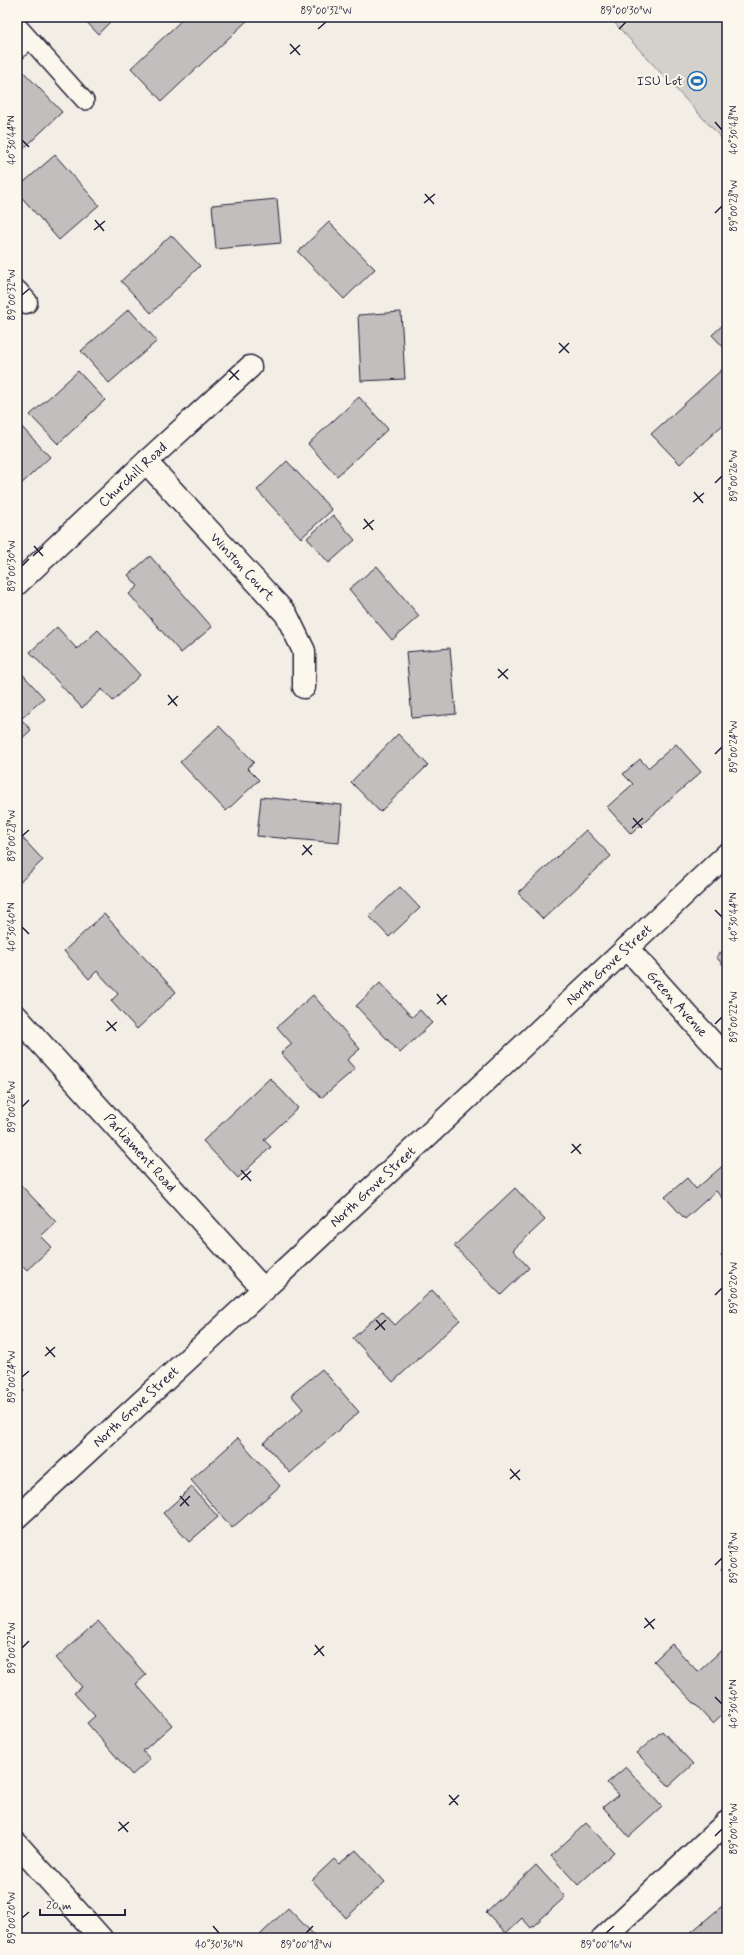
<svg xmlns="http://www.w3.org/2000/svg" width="744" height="1955" font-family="Mynerve,sans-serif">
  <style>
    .garden { fill: #d4d1cc; stroke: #7b7a84 }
    .building { fill: #c2bebe; stroke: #22223b }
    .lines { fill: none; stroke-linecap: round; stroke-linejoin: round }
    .service-casing { stroke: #22223b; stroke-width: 20 }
    .minor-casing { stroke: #22223b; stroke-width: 25 }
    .secondary-casing { stroke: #22223b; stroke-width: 25 }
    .service { stroke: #fbf7ec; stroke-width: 17 }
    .minor { stroke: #fbf7ec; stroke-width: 22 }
    .secondary { stroke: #fbf7ec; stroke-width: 22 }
    .ticks { fill: none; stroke: #22223b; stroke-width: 1.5 }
    .labels { text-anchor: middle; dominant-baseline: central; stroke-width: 4; stroke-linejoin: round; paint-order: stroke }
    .poi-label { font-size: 14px; fill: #22223b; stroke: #fbf7ec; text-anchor: end }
    .street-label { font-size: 14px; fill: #22223b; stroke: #fbf7ec }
    .neatline { fill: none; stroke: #22223b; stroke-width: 1.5 }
    .ticks-label { font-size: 10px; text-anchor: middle; fill: #22223b }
  </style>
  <rect width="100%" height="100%" fill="#f2eee5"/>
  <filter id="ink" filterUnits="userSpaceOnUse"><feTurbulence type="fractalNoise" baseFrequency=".025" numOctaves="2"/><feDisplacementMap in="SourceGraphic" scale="8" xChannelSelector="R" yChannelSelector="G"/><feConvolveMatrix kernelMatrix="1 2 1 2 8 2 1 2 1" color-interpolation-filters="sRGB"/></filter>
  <g filter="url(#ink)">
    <polygon class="garden" points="609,17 727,17 727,144"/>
    <g class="building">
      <polygon points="82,17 115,17 98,34"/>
      <polygon points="185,17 251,17 162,101 131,68"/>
      <polygon points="17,65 62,112 17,155"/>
      <polygon points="55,155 99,205 59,240 17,192 17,188"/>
      <polygon points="277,199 281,243 216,249 212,205"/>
      <polygon points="329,222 375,269 344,299 298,252"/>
      <polygon points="171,235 200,266 151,313 121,281"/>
      <polygon points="129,309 157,341 109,383 81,351"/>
      <polygon points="401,312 405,379 361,381 358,315"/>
      <polygon points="727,321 727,351 712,335"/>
      <polygon points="727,365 727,421 680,464 651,434"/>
      <polygon points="78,371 105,400 58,444 30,415"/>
      <polygon points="359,397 388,429 337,476 308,444"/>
      <polygon points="20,425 50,457 17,488 17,428"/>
      <polygon points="287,461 332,510 301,538 257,490"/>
      <polygon points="333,515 355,540 329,563 307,538"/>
      <polygon points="150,556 212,627 181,653 129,594 138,586 128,575"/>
      <polygon points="377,566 419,616 392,640 349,589"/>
      <polygon points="57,627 77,649 98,630 140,675 113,701 102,689 82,708 30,652"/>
      <polygon points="450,648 456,714 412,718 406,652"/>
      <polygon points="17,668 44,698 21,719 31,730 18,742"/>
      <polygon points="219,726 254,762 247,768 259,780 226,811 180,762"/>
      <polygon points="398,734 428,765 380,812 351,782"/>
      <polygon points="676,744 701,772 631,834 607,807 633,784 623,774 640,759 648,768"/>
      <polygon points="261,797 342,805 339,843 257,836"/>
      <polygon points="586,830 611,856 543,919 518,893"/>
      <polygon points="17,832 43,860 17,885"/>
      <polygon points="400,887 420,908 389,937 369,916"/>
      <polygon points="104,914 176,992 137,1029 111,1001 118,994 97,971 89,979 64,951"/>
      <polygon points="727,947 727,969 716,957"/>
      <polygon points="380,983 412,1017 420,1010 432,1023 400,1053 356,1006"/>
      <polygon points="313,995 360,1049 347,1060 355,1069 321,1098 281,1053 292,1044 277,1027"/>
      <polygon points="270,1078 298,1108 264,1140 271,1147 238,1178 203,1141"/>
      <polygon points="727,1162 727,1204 716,1191 685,1219 665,1197 687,1178 696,1189"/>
      <polygon points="17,1181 56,1222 41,1236 52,1247 27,1270 17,1260"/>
      <polygon points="515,1188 545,1220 513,1250 529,1268 501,1295 454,1246"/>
      <polygon points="727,1250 727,1263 721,1255"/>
      <polygon points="432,1290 460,1320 393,1382 353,1338 382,1311 395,1325"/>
      <polygon points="322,1369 359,1412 290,1473 264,1443 303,1409 291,1395"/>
      <polygon points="17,1384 24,1391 17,1397"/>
      <polygon points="238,1438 280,1486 232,1528 191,1480"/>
      <polygon points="192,1487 218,1517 189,1542 163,1513"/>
      <polygon points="727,1563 727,1576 721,1569"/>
      <polygon points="98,1621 146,1675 136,1684 172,1725 143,1751 150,1759 132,1775 87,1723 95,1716 74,1693 82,1687 56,1658"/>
      <polygon points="672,1644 698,1672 727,1645 727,1710 713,1723 654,1661"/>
      <polygon points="662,1731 693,1764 669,1786 637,1753"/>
      <polygon points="626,1767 662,1807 629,1837 603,1807 618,1795 607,1783"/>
      <polygon points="586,1823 614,1852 578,1885 551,1856"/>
      <polygon points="356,1850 385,1882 346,1918 312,1880 334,1859 339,1864"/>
      <polygon points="536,1865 565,1897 531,1928 522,1918 506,1933 486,1912"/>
      <polygon points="727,1902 727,1938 694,1938 690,1933"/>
      <polygon points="288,1908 317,1938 263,1938 260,1935"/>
    </g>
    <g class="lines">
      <g class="service-casing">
        <g id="service">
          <polyline points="17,25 85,101"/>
          <polyline points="17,51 29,39"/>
        </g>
      </g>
      <g class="minor-casing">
        <g id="minor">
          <polyline points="17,292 26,302"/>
          <polyline points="146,462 286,614 304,651 304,687"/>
          <polyline points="17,584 146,462 250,367"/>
          <polyline points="627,948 727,1059"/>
          <polyline points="17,1017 264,1290"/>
          <polyline points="17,1517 293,1262 727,854"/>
          <polyline points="603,1938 727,1822"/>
        </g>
      </g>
      <g class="secondary-casing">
        <polyline id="secondary" points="17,1844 101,1938"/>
      </g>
      <use href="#service" class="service"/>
      <use href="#minor" class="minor"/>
      <use href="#secondary" class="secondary"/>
    </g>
  </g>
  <path class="ticks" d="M318,29L326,22M619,29L626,22M290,44L300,55M290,54L300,45M715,122L722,130M22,140L29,147M425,194L434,204M424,203L435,194M715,213L722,206M95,220L104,231M94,230L105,221M22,295L29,289M559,343L569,353M559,353L569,343M229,370L239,380M229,380L239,370M715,483L722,476M694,492L703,503M693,502L704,493M364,519L373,530M363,529L374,520M34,546L43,556M33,556L43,547M22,566L29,559M498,669L508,679M498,678L508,669M168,695L177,706M168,705L178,696M715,754L722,747M633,818L642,828M632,828L643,818M22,836L29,830M303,845L312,855M302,855L312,845M715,910L722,917M22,927L29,934M437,994L446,1005M437,1004L447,995M107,1021L116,1031M715,1024L722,1017M106,1031L117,1022M22,1107L29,1100M572,1144L581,1154M571,1153L581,1144M241,1170L251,1181M241,1180L251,1171M715,1295L722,1288M376,1320L385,1330M375,1330L386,1320M46,1347L55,1357M45,1356L55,1347M22,1377L29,1371M510,1469L520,1480M510,1479L520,1470M180,1496L189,1506M180,1506L190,1496M715,1565L722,1558M645,1618L654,1629M644,1628L655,1619M315,1645L324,1656M22,1648L29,1641M314,1655L324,1646M715,1697L722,1704M449,1795L458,1805M449,1805L459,1795M119,1822L128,1832M118,1831L129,1822M715,1836L722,1829M22,1918L29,1912M213,1926L219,1933M306,1933L313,1926M606,1933L614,1926"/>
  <defs>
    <g id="stadium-ring" transform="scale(1)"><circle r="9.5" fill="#fbf7ec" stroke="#1f6fb2" stroke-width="1.5"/><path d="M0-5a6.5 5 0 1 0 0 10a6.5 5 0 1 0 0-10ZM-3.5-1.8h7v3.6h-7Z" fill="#1f6fb2"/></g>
  </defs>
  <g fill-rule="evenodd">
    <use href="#stadium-ring" x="697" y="81"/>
  </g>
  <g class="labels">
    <g class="poi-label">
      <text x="683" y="81">ISU Lot</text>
    </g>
    <g class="street-label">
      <text transform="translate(133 475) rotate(-43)">Churchill Road</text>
      <text transform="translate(242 567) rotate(47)">Winston Court</text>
      <text transform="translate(609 965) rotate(-43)">North Grove Street</text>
      <text transform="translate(677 1004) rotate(48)">Green Avenue</text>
      <text transform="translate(140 1153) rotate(48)">Parliament Road</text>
      <text transform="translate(373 1187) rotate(-43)">North Grove Street</text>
      <text transform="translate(136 1407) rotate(-43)">North Grove Street</text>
    </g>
  </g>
  <rect width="744" height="1955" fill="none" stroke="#fbf7ec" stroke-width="44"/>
  <path d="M40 1909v6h85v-6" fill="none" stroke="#22223b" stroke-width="2"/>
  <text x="46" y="1909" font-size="12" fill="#22223b" stroke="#fbf7ec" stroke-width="3" paint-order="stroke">20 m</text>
  <rect x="22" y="22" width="700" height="1911" class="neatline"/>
  <g class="ticks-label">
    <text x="326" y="14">89°00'32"W</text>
    <text x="626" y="14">89°00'30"W</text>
    <text transform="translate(733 130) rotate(-90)" y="4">40°30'48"N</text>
    <text transform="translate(11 140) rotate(-90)" y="4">40°30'44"N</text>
    <text transform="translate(733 206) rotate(-90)" y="4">89°00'28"W</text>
    <text transform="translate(11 295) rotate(-90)" y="4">89°00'32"W</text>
    <text transform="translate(733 476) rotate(-90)" y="4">89°00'26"W</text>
    <text transform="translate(11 566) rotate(-90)" y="4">89°00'30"W</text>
    <text transform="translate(733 747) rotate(-90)" y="4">89°00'24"W</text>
    <text transform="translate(11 836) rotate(-90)" y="4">89°00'28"W</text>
    <text transform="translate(733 917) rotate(-90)" y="4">40°30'44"N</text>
    <text transform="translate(11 927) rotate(-90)" y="4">40°30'40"N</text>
    <text transform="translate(733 1017) rotate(-90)" y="4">89°00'22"W</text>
    <text transform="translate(11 1107) rotate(-90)" y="4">89°00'26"W</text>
    <text transform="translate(733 1288) rotate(-90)" y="4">89°00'20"W</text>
    <text transform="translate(11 1377) rotate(-90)" y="4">89°00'24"W</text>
    <text transform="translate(733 1558) rotate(-90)" y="4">89°00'18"W</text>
    <text transform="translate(11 1648) rotate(-90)" y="4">89°00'22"W</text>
    <text transform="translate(733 1704) rotate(-90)" y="4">40°30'40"N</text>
    <text transform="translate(733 1829) rotate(-90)" y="4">89°00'16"W</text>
    <text transform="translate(11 1918) rotate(-90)" y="4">89°00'20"W</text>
    <text x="219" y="1948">40°30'36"N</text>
    <text x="306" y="1948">89°00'18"W</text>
    <text x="606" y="1948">89°00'16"W</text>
  </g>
</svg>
